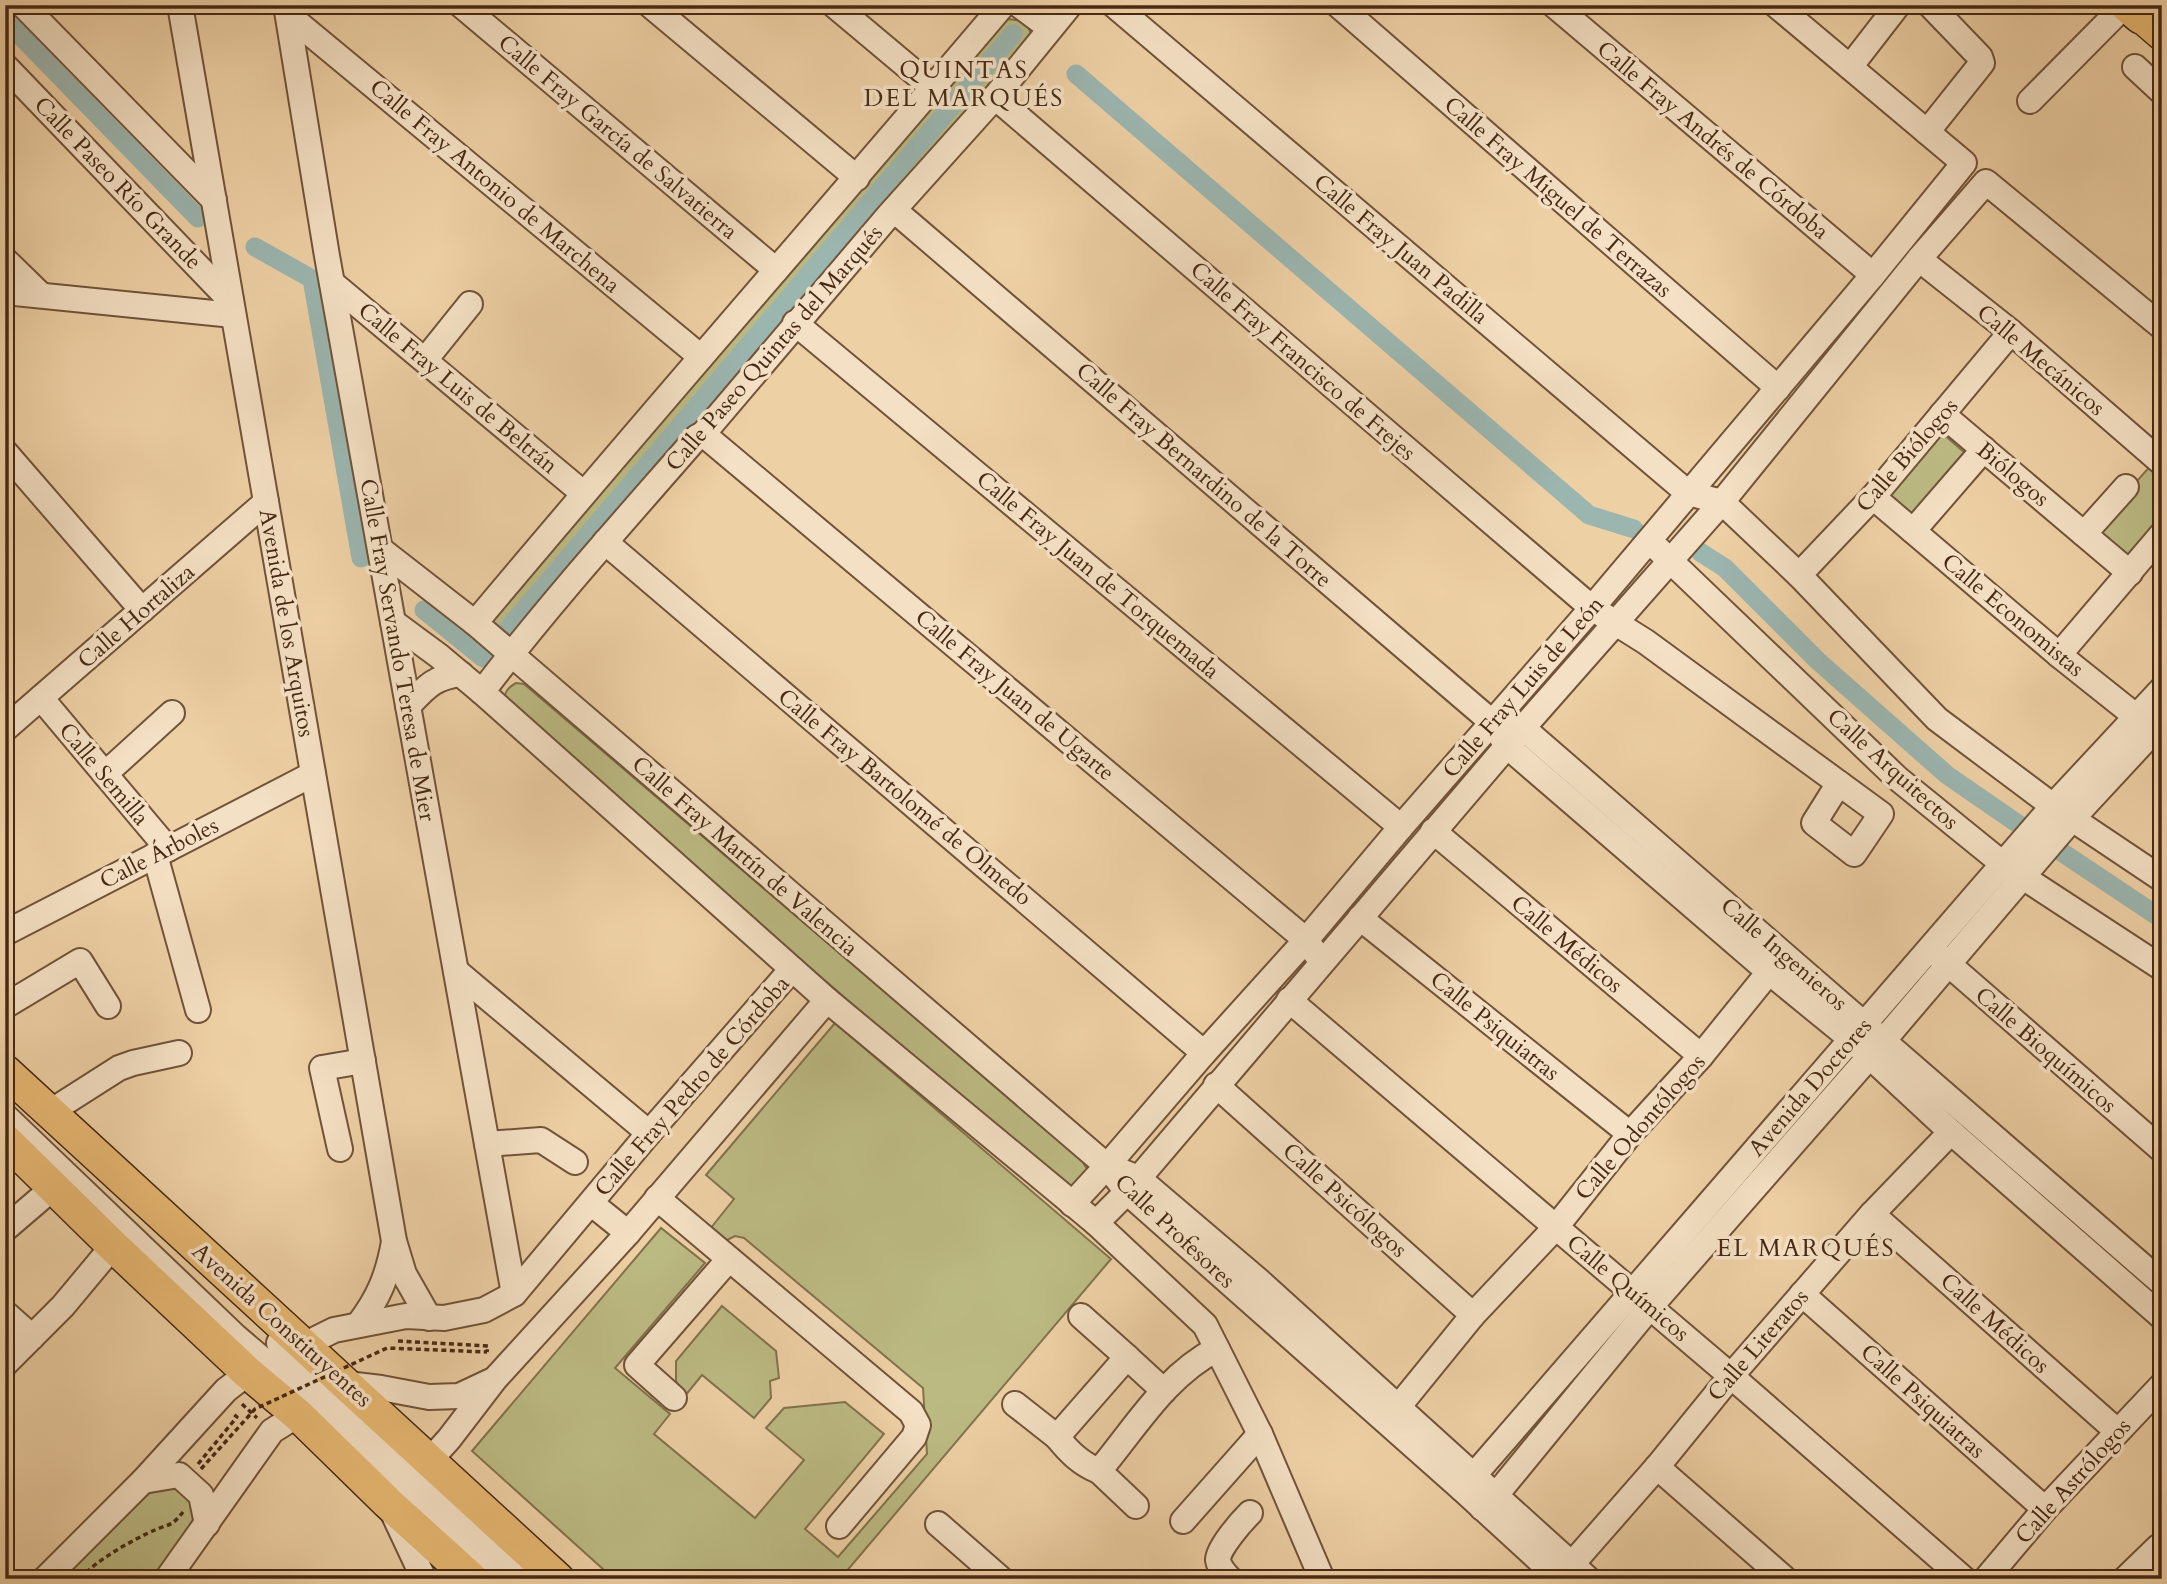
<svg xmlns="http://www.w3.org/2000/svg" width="2167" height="1584" font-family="Cardo,serif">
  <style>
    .green { fill: #bcba83; stroke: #82724c; stroke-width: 2 }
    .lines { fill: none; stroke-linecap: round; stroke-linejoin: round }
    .canal { stroke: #9bb5af; stroke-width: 19 }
    .minor-casing { stroke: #715339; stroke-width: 28 }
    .major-casing { stroke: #472915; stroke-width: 35 }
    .highway-casing { stroke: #472915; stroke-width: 38 }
    .path { stroke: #472915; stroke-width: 3.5; stroke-dasharray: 5 3.5; stroke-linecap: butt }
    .minor { stroke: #f4e0c4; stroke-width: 24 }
    .major { stroke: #e7b872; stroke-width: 32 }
    .highway { stroke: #e7b872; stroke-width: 35 }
    .path-bridge { stroke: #472915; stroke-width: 3.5; stroke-dasharray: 5 3.5; stroke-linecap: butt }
    .labels { text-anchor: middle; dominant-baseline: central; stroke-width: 7; stroke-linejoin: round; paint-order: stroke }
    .street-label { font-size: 23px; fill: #472915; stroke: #f4e0c4 }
    .neighbourhood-label { font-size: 24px; letter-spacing: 2px; fill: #472915; stroke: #f4e0c4 }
  </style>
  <rect width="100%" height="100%" fill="#eed0a5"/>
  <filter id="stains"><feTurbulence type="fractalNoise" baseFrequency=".00286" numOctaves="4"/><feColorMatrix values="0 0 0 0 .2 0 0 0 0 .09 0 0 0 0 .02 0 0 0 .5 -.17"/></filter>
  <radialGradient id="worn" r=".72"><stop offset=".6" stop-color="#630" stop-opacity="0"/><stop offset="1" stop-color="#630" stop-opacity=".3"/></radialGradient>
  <g class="green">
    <polygon points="1007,19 1025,21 1032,35 507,645 491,630 493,616"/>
    <polygon points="1942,433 1965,453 1912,515 1888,495"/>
    <polygon points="2154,462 2162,468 2162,527 2129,566 2089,534"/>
    <path d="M516,683L524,684L1081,1159L1087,1169L1082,1184L1072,1186L1061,1183L506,707C503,695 505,689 516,683Z"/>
    <polygon points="835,1023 1111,1259 840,1579 614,1579 472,1451 661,1228 705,1263 615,1368 670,1414 654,1434 755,1518 804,1460 766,1428 784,1408 845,1402 884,1434 805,1529 838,1557 927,1454 923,1388 744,1238 735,1236 725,1241 710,1229 734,1199 706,1175"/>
    <polygon points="722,1306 776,1351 779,1378 770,1381 771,1398 754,1418 702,1375 685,1396 676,1381 676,1361"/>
    <polygon points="179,1475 207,1524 167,1579 45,1579 143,1481"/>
  </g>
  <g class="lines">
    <g class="canal">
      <polyline points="5,20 198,218"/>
      <polyline points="1076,74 1589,515 1634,529"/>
      <polyline points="255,247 312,279 361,558"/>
      <polyline points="1700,552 1725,568 1818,661 1947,775 2034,835 2051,845 2162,919"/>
      <polyline points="424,610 483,658"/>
      <polyline points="507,630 1013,34"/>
    </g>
    <g class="minor-casing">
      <g id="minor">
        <polyline points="23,5 214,200"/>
        <polyline points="180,5 394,1241 404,1274 429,1318"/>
        <polyline points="286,5 327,256 514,1294"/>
        <polyline points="461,5 776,270"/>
        <polyline points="650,5 857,178"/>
        <polyline points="834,5 933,88"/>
        <polyline points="1019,5 1050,28"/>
        <polyline points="1114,5 1688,493 1722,502 1799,575 1937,719 2053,806 2162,879"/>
        <polyline points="1338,5 1778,388"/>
        <polyline points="1554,5 1873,275"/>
        <polyline points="288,15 701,357"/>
        <polyline points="5,66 231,301"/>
        <polyline points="1850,67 1898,5"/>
        <polyline points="2135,67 2162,92"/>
        <polyline points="995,97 1592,608 1646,642 1881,814 1854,854 1814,823 1839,783"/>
        <polyline points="2030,101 2125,5"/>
        <polyline points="1927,132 1982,63 1980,57 1930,5"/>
        <polyline points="894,210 1493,723 1507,746 1769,972 1851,1039 1951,1132 2162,1317"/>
        <polyline points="1919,259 2011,332 2162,463"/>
        <polyline points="5,260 41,295"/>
        <polyline points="332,283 583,493"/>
        <polyline points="5,292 233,315"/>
        <polyline points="795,323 1401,827"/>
        <polyline points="425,360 470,304"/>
        <polyline points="1942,414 2130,573"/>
        <polyline points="703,434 1306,940 1316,954"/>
        <polyline points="5,452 142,610"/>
        <polyline points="1873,497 2059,655 2148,726"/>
        <polyline points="1913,531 1984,449"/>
        <polyline points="2084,534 2126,487"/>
        <polyline points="605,542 1204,1053"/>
        <polyline points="380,549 475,623 1107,1166 1127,1192 1462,1489 1560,1579"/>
        <polyline points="1658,549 1897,778 2003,864 2162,968"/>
        <polyline points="1799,575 1873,497 2011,332"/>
        <polyline points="393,622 439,656 482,692 827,1000 1096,1223 1205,1325 1260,1434 1322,1579"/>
        <path d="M475,623C649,415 828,212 1003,5"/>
        <polyline points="2059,655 2162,534"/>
        <path d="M482,692C549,604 624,521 697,437L703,434L889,215L995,97L1070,5"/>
        <polyline points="41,698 168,849"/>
        <path d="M408,706C426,687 434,677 461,674"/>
        <polyline points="1509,726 1523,728 2162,1283"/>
        <polyline points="5,729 266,502"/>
        <polyline points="105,774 172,713"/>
        <polyline points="1433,831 1701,1056"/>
        <polyline points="155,855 198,1010"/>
        <polyline points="1360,918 1630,1134"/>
        <polyline points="5,933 313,774"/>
        <polyline points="1938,955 2162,1150"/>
        <polyline points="456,971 649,1133"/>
        <polyline points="1289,1000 1731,1376 1964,1579"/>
        <polyline points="5,1006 80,961 108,1006"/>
        <polyline points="1216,1085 1473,1315"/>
        <polyline points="50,1112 119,1068 133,1063 179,1053"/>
        <polyline points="5,1116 236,1337 315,1404 500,1579"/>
        <polyline points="487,1144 541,1140 575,1162"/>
        <polyline points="340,1149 322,1068 363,1061"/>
        <polyline points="1123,1172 1138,1178 1259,1281 1588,1579"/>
        <polyline points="657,1198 911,1412 918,1425 914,1437 839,1526"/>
        <polyline points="592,1204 628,1233"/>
        <polyline points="1072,1204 1107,1166 1204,1053 1306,940 1401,827 1592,608 1873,275 1964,163 1776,5"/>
        <polyline points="1872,1214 2117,1431"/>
        <polyline points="1096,1223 1127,1192 1507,746 1722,502 1919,259 1986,182 2162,327"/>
        <polyline points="5,1229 54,1187"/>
        <polyline points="1802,1294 2045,1509"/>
        <polyline points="5,1313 32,1337"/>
        <polyline points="1081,1316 1127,1357"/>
        <path d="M358,1325C379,1298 388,1275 394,1242"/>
        <polyline points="279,1343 330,1395 531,1579"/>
        <polyline points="5,1364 63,1306 113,1246"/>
        <path d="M1164,1391L1127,1357L1057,1437C1069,1452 1081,1464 1099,1471C1136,1427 1165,1376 1217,1349"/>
        <polyline points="674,1398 637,1365 729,1259"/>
        <polyline points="1015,1404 1057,1437"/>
        <polyline points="1399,1406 1473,1315 1556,1227 1630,1134 1701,1056 1769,972"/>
        <polyline points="430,1460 449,1439 495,1379 628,1233 827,1000"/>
        <polyline points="1657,1467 1785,1579"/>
        <polyline points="1099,1471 1136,1506"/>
        <polyline points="143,1481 179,1475 201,1495 207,1524"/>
        <polyline points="1462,1489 2053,806 2162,689"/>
        <polyline points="1482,1508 1496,1495 1650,1307 1883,1041 2072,819 2162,722"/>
        <polyline points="393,1513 424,1579"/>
        <polyline points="1183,1521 1260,1434"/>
        <polyline points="938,1524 1001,1579"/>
        <polyline points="1572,1564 1657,1467 1731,1376 1872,1214 1951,1132"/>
        <polyline points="45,1579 143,1481 226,1390 248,1373 334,1330 406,1316 444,1318 484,1310 514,1294 649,1133 792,969"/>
        <polyline points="167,1579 272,1431 347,1384 381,1388 429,1397 459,1396 491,1381"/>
        <path d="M1230,1579C1225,1574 1219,1567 1218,1560C1218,1548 1242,1521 1250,1513"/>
        <polyline points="1986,1579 2045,1509 2162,1385"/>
        <polyline points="2125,1579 2158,1547"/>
      </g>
    </g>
    <g class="major-casing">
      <g id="major">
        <polyline points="2141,16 2162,34"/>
        <polyline points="5,1071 558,1579"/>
        <polyline points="5,1140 113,1246 248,1373 298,1415 388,1503 472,1579"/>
      </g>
    </g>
    <g class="highway-casing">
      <polyline id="highway" points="2128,5 2141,16"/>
    </g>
    <g class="path">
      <polyline points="398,1341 488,1346 487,1352"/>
      <polyline points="242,1404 257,1418"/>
      <polyline points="198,1464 237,1417 232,1413"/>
      <path d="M81,1579C92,1562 136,1538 155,1530C171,1523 171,1527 183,1512"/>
    </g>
    <use href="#minor" class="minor"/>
    <use href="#major" class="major"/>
    <use href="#highway" class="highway"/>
    <polyline class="path-bridge" points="201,1469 255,1409 387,1348 487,1352"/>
  </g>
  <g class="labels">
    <g class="street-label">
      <text transform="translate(618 137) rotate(40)">Calle Fray García de Salvatierra</text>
      <text transform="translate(1713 140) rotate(40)">Calle Fray Andrés de Córdoba</text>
      <text transform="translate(118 183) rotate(46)">Calle Paseo Río Grande</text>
      <text transform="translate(495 186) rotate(40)">Calle Fray Antonio de Marchena</text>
      <text transform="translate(1558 197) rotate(41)">Calle Fray Miguel de Terrazas</text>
      <text transform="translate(1401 249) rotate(40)">Calle Fray Juan Padilla</text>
      <text transform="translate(774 348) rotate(-49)">Calle Paseo Quintas del Marqués</text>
      <text transform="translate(2041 360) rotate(40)">Calle Mecánicos</text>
      <text transform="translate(1303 361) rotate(41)">Calle Fray Francisco de Frejes</text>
      <text transform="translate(458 388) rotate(40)">Calle Fray Luis de Beltrán</text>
      <text transform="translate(1907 455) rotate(-49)">Calle Biólogos</text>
      <text transform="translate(2013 474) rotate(40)">Biólogos</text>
      <text transform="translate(1204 475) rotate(41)">Calle Fray Bernardino de la Torre</text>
      <text transform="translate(1098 575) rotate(40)">Calle Fray Juan de Torquemada</text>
      <text transform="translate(2013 615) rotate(40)">Calle Economistas</text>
      <text transform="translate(136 616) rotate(-41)">Calle Hortaliza</text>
      <text transform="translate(287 623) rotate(80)">Avenida de los Arquitos</text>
      <text transform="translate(398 650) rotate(80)">Calle Fray Servando Teresa de Mier</text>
      <text transform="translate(1523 687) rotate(-49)">Calle Fray Luis de León</text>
      <text transform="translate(1015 695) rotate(40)">Calle Fray Juan de Ugarte</text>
      <text transform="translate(1893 769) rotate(42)">Calle Arquitectos</text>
      <text transform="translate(104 774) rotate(50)">Calle Semilla</text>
      <text transform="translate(905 797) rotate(40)">Calle Fray Bartolomé de Olmedo</text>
      <text transform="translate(159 853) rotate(-27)">Calle Árboles</text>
      <text transform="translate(745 856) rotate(41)">Calle Fray Martín de Valencia</text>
      <text transform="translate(1567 944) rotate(40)">Calle Médicos</text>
      <text transform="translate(1784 954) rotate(41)">Calle Ingenieros</text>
      <text transform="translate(1495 1026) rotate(39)">Calle Psiquiatras</text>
      <text transform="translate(2046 1050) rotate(41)">Calle Bioquímicos</text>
      <text transform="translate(692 1086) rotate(-49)">Calle Fray Pedro de Córdoba</text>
      <text transform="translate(1810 1087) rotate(-49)">Avenida Doctores</text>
      <text transform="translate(1640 1127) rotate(-49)">Calle Odontólogos</text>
      <text transform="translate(1345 1200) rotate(42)">Calle Psicólogos</text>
      <text transform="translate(1175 1231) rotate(43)">Calle Profesores</text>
      <text transform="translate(1628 1288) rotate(40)">Calle Químicos</text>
      <text transform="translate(1995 1323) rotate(42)">Calle Médicos</text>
      <text transform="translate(282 1325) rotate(42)">Avenida Constituyentes</text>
      <text transform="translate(1758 1345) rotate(-49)">Calle Literatos</text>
      <text transform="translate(1923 1401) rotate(42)">Calle Psiquiatras</text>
      <text transform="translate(2073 1481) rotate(-48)">Calle Astrólogos</text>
    </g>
    <g class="neighbourhood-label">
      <text x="964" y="70">QUINTAS<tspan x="964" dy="28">DEL MARQUÉS</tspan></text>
      <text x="1806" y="1248">EL MARQUÉS</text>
    </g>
  </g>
  <rect width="2167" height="1584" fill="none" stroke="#eed0a5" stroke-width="28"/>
  <rect x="7" y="7" width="2153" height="1570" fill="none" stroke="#472915" stroke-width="3.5"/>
  <rect x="14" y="14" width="2139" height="1556" fill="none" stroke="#472915" stroke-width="2"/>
  <rect width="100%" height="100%" filter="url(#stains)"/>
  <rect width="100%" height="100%" fill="url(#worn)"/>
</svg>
